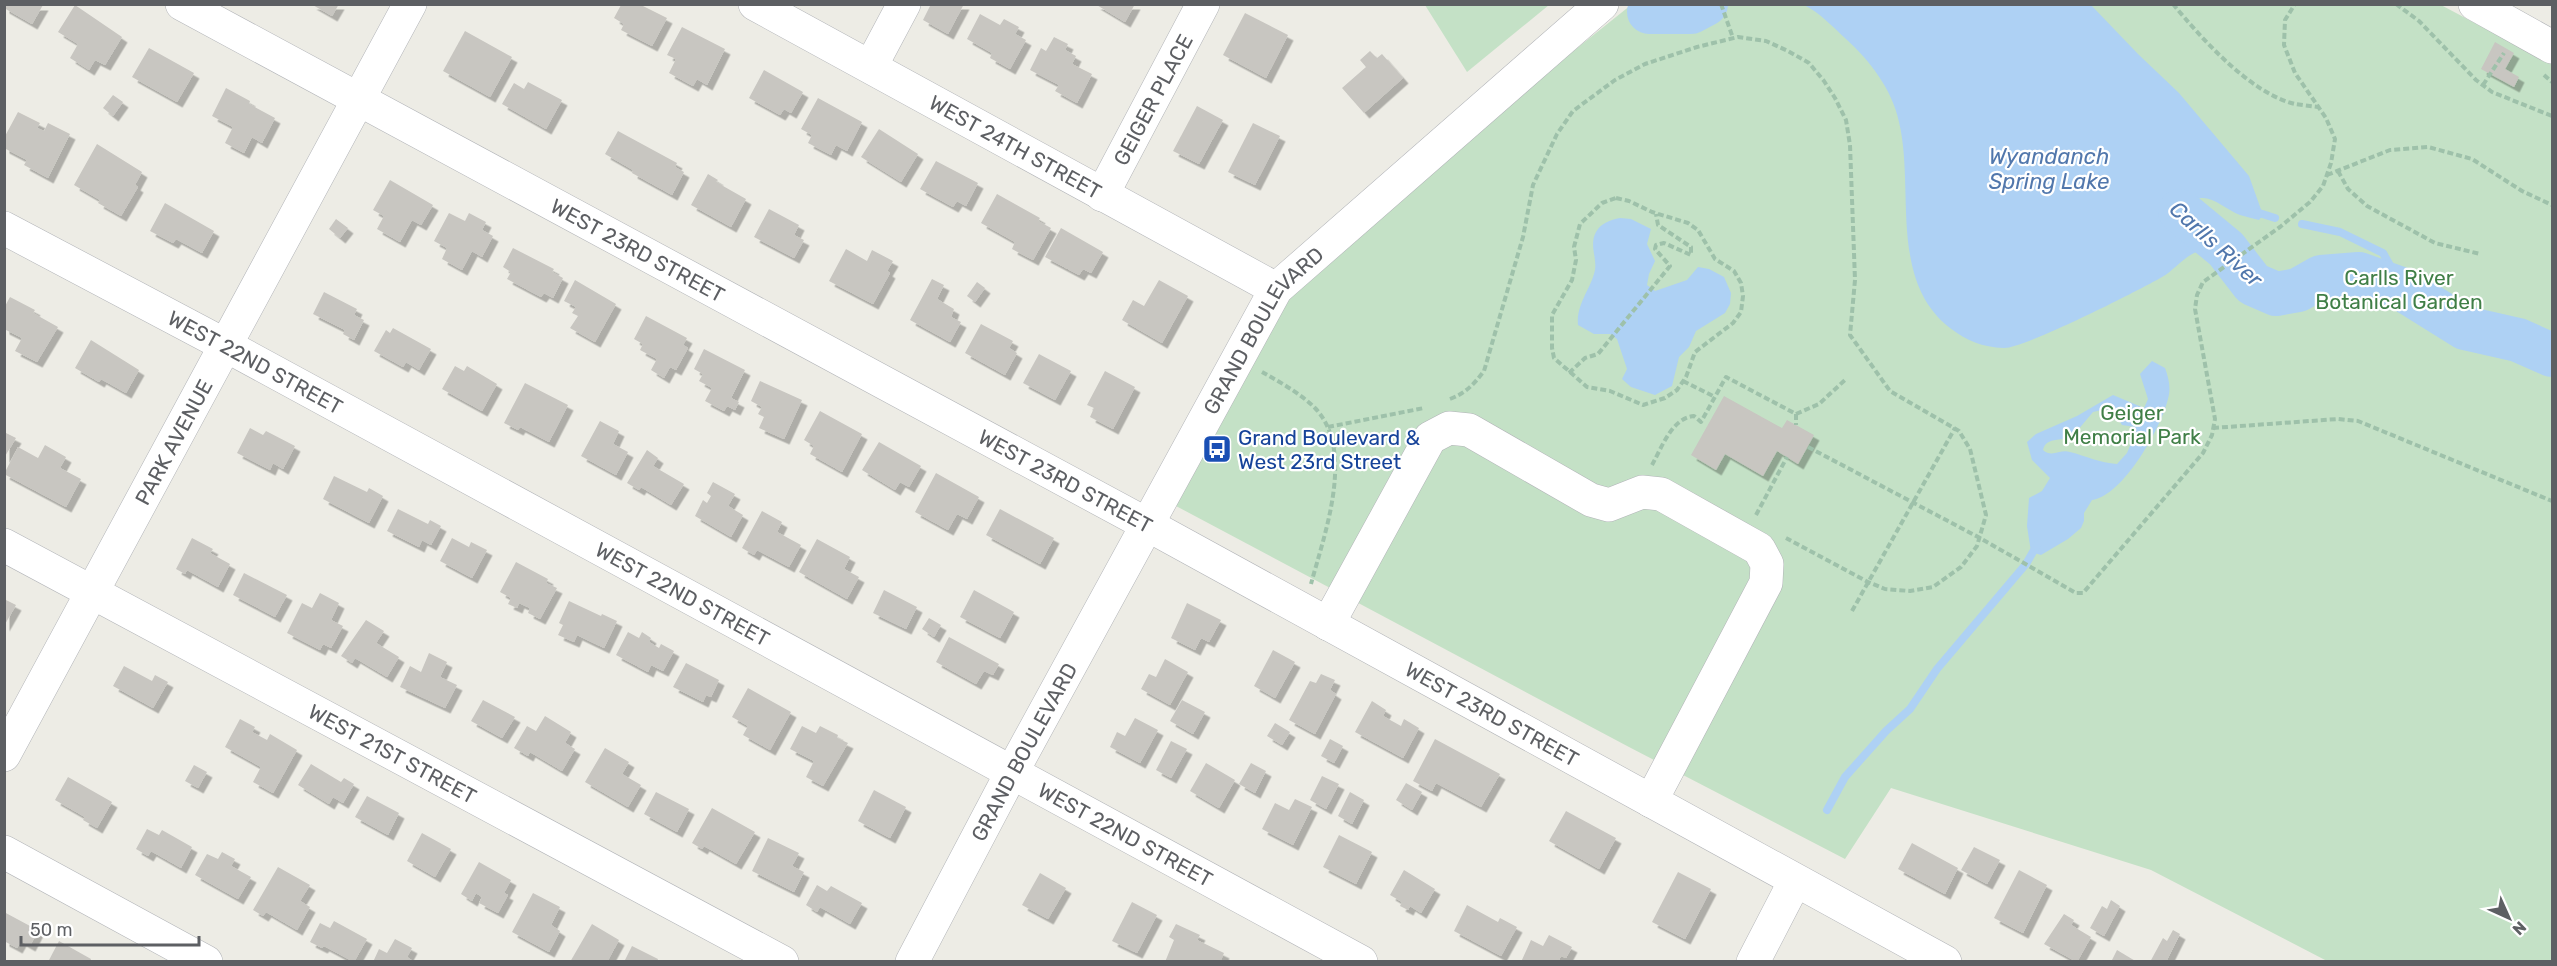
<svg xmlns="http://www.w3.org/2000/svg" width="2557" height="966" font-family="Rubik,sans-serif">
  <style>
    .green { fill: #c4e1c6 }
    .water { fill: #aed1f4; fill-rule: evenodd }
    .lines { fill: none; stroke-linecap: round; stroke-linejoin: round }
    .stream { stroke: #aed1f4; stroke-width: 8 }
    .river { stroke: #aed1f4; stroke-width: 44 }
    .building { fill: #c8c6c1; filter: url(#shadow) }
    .minor-casing { stroke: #b2b4b8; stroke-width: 34 }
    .path { stroke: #9ec1aa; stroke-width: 4; stroke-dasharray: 6 3; stroke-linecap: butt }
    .minor { stroke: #fff; stroke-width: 33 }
    .labels { text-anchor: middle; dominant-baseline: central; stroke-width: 4.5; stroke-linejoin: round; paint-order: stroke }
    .street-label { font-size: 21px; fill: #5d5f63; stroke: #fff }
    .park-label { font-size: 21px; fill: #407f47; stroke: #fff }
    .transit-label { font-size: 21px; fill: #164399; stroke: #fff; text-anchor: start }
    .water-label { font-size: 22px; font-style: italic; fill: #5177ac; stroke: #fff }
  </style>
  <defs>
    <filter id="shadow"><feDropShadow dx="5.5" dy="5.5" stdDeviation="0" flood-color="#0004"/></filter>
  </defs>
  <rect width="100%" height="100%" fill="#edece5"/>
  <g class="green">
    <polygon points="1425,5 1549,5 1467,72"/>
    <polygon points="1631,5 2441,5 2552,64 2552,961 2327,961 2151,870 1891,788 1845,859 1629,747 1161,498 1276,289"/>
  </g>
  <g class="water">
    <path d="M1804,5H2091L2138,54L2179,93L2249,176L2263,215L2259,220C2252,218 2246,217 2240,215C2222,208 2205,187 2188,205V213L2229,238L2226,249C2217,250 2202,249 2194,253C2182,259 2173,271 2162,277C2140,290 2023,349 2004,348C1982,347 1967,341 1950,328C1888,280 1915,189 1899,122C1892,89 1870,61 1846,39C1832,26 1820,13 1804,5Z"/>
    <path d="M1620,218L1631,219L1651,229L1647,244L1655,261L1649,274L1647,285L1655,291L1687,280L1698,267L1709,269L1724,277L1731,293L1730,304L1725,313L1696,331L1689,347L1679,357L1672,386L1655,395L1631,387L1622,379L1627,369L1617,339L1610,334H1594L1578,325C1576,304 1591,289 1595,270C1597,257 1589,245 1596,232C1601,223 1610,220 1620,218Z"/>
    <path d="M2152,361L2165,368C2169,379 2171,388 2168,399C2161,428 2123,496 2092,500L2084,513V521L2081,528L2068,539L2041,555L2031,552L2027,526L2029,498L2042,491L2050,478L2032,460L2027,442L2036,434L2077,416L2113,395L2144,408L2148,399L2140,374ZM2106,409L2112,410L2122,425L2135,427L2136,431L2127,453L2117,464C2100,463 2086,456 2070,452C2060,449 2052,458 2043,450C2046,437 2061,441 2072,437L2093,412Z"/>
  </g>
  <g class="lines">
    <g class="stream">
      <polyline points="2256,212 2275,218"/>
      <polyline points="2302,224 2340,232 2383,253 2404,290"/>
      <polyline points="1827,810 1845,777 1886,731 1910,709 1937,669 2026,564 2037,545"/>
    </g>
    <g class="river">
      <polyline points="1649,12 1691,12 1706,4"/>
      <polyline points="2180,211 2226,249 2253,284 2276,294 2298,290 2321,277 2359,274 2404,290 2465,328 2518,340 2552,355"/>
    </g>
  </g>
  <g class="building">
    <polygon points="311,4 339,4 332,16"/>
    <polygon points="931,4 964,4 948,34 923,20"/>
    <polygon points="1095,4 1135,4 1125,22"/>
    <polygon points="4,5 43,5 32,24 4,8"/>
    <polygon points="75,5 122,37 105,65 95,60 89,70 70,58 78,44 58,32"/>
    <polygon points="621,5 641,5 667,18 652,46 621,30 624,24 614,18"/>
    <polygon points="1245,13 1288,35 1266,78 1223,55"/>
    <polygon points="980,14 1000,25 1004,19 1019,27 1015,34 1026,40 1010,69 990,58 992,53 967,39"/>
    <polygon points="682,27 725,49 707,85 697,79 693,86 669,73 676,59 667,55"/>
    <polygon points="465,31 512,57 490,97 443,71"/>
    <polygon points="1054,37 1068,44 1065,50 1076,56 1072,64 1092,74 1077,103 1055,91 1059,85 1030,70 1041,48 1046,51"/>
    <polygon points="2495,42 2514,53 2505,69 2519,77 2514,87 2481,69"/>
    <polygon points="149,48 194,73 177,102 132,77"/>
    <polygon points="1370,51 1377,58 1382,54 1403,78 1364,113 1342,88 1366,67 1360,60"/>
    <polygon points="764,70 803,92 791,113 784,109 780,115 749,98"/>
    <polygon points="528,82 562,100 546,129 502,104 514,83 524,89"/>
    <polygon points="226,88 250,101 249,104 275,118 262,143 252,137 244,153 225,143 233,127 212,116"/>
    <polygon points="113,95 123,102 113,116 103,108"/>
    <polygon points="818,98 862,122 847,151 836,145 831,155 808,143 812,135 801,129"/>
    <polygon points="1197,106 1223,120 1199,164 1173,151"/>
    <polygon points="18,112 40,123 37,128 44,131 48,123 70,134 48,178 24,165 27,160 4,148 4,138"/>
    <polygon points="1253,123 1280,136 1255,185 1228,172"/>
    <polygon points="879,129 918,154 901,182 861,157"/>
    <polygon points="618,131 677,163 675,167 684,172 672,195 632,173 633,170 605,154"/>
    <polygon points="97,144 142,172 135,185 138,187 121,216 98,203 100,200 74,185"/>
    <polygon points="936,161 978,183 966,206 957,201 953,207 920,189"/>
    <polygon points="708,174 718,180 716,182 746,199 731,227 691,205"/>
    <polygon points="390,180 433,205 421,225 412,220 400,242 377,229 384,216 373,210"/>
    <polygon points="997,194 1040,218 1038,221 1051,228 1033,260 1012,249 1015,242 981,223"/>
    <polygon points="165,203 214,231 202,253 176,239 173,243 150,231"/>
    <polygon points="769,209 799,225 794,235 804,240 794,258 754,237"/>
    <polygon points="449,213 465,221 469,213 486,222 482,230 493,236 482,257 472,251 462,270 442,259 447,248 434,241"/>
    <polygon points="336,219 348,228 340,238 329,229"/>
    <polygon points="1061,228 1103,252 1091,273 1083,269 1079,275 1045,257"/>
    <polygon points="513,248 554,269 552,272 563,278 553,298 544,293 541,297 507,279 511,272 503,267"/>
    <polygon points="846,249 867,261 872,250 893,261 887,271 890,273 873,304 829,281"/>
    <polygon points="932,279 944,285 937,299 954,309 951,317 961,322 950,342 910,320"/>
    <polygon points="575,280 616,304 595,342 570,328 578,316 572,313 576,307 564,301"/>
    <polygon points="1159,280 1188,296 1162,343 1122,320 1133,300 1144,306"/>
    <polygon points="977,282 985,288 975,302 967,296"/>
    <polygon points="324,292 357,309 354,315 364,320 354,340 343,334 345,330 313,314"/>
    <polygon points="10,297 35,310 33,313 58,327 37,362 15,351 22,338 4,329 4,308"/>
    <polygon points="646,316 687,338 683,345 688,348 676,370 670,367 664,378 651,370 657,359 640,350 643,344 634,339"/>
    <polygon points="981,324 1013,341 1009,348 1017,353 1005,375 965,353"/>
    <polygon points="393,328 431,349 419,370 406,362 403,367 374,351 386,330 390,333"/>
    <polygon points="91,340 139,370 126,393 101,379 99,382 75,368"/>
    <polygon points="704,349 745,370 731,398 739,402 735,410 727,406 724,411 705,401 712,388 699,381 703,374 694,369"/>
    <polygon points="1039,354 1071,371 1055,400 1023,383"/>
    <polygon points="455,366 464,371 467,366 497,384 482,411 442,389"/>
    <polygon points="1105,371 1135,387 1113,429 1090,417 1094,408 1087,405"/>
    <polygon points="760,381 802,400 784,439 759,428 764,417 758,414 762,407 751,401"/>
    <polygon points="525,383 568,405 549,442 520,427 518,430 504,423"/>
    <polygon points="1724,396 1782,428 1787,420 1814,435 1798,464 1777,451 1763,476 1725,454 1716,470 1691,455"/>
    <polygon points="820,411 862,434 842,472 810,454 814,446 804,440"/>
    <polygon points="600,421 619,431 613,444 628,452 616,475 581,456"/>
    <polygon points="250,428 263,435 266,431 295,446 283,469 273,463 270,470 237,453"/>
    <polygon points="4,432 16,438 4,458"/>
    <polygon points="879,442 921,466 909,487 900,482 895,490 862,470"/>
    <polygon points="45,445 66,457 60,468 81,479 66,507 4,474 18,447 38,458"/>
    <polygon points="647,450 658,458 653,466 684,484 671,505 641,487 639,490 627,483"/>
    <polygon points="936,473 979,497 967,519 957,514 948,530 915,512"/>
    <polygon points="334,476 367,492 369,488 383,496 369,523 323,499"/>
    <polygon points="713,482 735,494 728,506 743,515 731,537 695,516 703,500 707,503 711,496 707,493"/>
    <polygon points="398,509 428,524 430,520 441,526 431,545 422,540 419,547 387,531"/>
    <polygon points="1000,509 1054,538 1040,564 986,535"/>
    <polygon points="762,511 782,522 777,532 801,545 789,567 757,550 754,555 742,548"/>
    <polygon points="192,538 213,549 210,553 230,564 218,587 187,570 185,574 176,569"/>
    <polygon points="452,538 469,547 471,542 487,550 472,578 440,561"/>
    <polygon points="817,539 850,557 844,569 859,577 847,599 799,572"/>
    <polygon points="516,562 548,579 546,583 557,588 540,619 528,613 530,608 519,603 517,608 508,604 511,598 500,592"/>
    <polygon points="244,573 287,595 275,617 233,595"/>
    <polygon points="884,590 917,607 906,629 873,613"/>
    <polygon points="974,590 1014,612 1000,638 960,617"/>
    <polygon points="320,593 339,603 331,620 343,626 331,648 323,644 320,650 287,633 302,603 312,608"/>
    <polygon points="4,599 16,605 4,626"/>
    <polygon points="569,601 601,616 602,614 617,621 604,648 577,635 574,642 558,635 563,625 559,623"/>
    <polygon points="1187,603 1221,620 1209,642 1201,638 1195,650 1171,638"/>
    <polygon points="929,618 941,625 934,637 922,629"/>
    <polygon points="366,620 384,631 376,643 399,657 387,677 355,658 352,663 341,656"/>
    <polygon points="628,632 639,638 642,632 651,638 649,642 659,648 661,644 674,651 663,671 651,665 648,672 616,655"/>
    <polygon points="949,637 999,664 993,675 984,671 976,684 936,662"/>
    <polygon points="1273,650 1295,662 1275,698 1254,686"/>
    <polygon points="429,653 447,662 440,677 457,685 445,708 400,687 410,666 421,672"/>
    <polygon points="1165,659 1188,672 1170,705 1141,689 1149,674 1156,677"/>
    <polygon points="686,663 719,680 711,697 706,695 703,702 673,687"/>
    <polygon points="124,666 152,681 155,675 168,682 153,708 113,686"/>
    <polygon points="1321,674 1335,680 1330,690 1336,694 1315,734 1289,720 1310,681 1316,683"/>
    <polygon points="748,688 791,712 770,750 743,735 748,726 732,717"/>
    <polygon points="483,700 515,717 502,738 471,721"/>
    <polygon points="1182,700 1205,712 1193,734 1170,721"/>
    <polygon points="1372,701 1386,710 1383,716 1401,726 1404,719 1419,728 1403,758 1355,732"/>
    <polygon points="545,716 571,732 565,743 575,749 562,771 530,752 528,756 514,748 527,726 536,731"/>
    <polygon points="1135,718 1158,730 1140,763 1110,747 1117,732 1125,736"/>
    <polygon points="240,719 255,727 252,732 267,740 270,734 297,750 273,793 253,782 261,767 225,747"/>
    <polygon points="1275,723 1290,732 1282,745 1267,736"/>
    <polygon points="802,726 816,733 820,726 838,735 837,738 848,743 823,786 806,777 814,761 790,749"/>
    <polygon points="1330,739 1343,746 1334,763 1321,756"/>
    <polygon points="1435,739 1500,774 1481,807 1436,783 1432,791 1413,781"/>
    <polygon points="1171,741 1187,749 1171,778 1156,770"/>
    <polygon points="605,748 629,762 622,774 641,785 628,807 585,782"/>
    <polygon points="1206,763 1235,780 1219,808 1190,791"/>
    <polygon points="1251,763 1266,771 1255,793 1239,784"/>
    <polygon points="311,764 341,782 344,778 354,784 343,803 333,797 329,804 298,785"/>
    <polygon points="194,765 207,772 198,788 185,781"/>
    <polygon points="1322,776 1339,784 1326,809 1310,800"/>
    <polygon points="68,777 112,802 97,828 83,820 85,817 55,800"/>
    <polygon points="1406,783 1422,792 1412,810 1396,800"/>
    <polygon points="874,790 906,807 890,838 858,821"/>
    <polygon points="656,792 689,809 677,832 644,814"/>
    <polygon points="1350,792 1364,800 1352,824 1338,816"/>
    <polygon points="367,796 399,813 388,835 355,817"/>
    <polygon points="1295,799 1312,807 1293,845 1262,829 1275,803 1289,810"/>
    <polygon points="712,808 755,832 736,864 704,846 702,849 692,843"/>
    <polygon points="1566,811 1616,838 1599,869 1549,841"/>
    <polygon points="147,829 159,835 162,830 192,847 181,868 151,851 148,856 136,849"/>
    <polygon points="422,833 451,849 435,877 407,861"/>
    <polygon points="1339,835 1372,852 1356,884 1323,867"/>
    <polygon points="768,838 799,853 792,866 804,872 794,892 752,871"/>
    <polygon points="1912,843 1958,868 1945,894 1898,869"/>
    <polygon points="1974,847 2000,860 1987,884 1961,870"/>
    <polygon points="222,852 235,859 231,866 251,877 238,899 195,875 207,854 218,859"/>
    <polygon points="479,862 511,880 504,893 508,895 498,913 479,903 482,897 476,893 472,901 461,894"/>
    <polygon points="278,867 310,885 300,901 310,907 297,930 266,912 263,916 253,910"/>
    <polygon points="1404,870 1435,889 1421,913 1410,906 1408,910 1400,906 1402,902 1390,895"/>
    <polygon points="2019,870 2047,885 2023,933 1994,918"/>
    <polygon points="1678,872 1711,889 1685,939 1652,922"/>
    <polygon points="1040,873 1066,888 1048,919 1022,905"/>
    <polygon points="817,885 827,891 831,886 862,903 850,924 820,907 817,912 806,905"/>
    <polygon points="533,893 560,907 551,925 560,931 549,952 512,932"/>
    <polygon points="2111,900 2120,906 2104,936 2090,928 2102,906 2107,909"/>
    <polygon points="1132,902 1157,915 1137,953 1112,941"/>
    <polygon points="1467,905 1498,922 1500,918 1517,927 1501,956 1454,931"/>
    <polygon points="4,912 30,926 31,922 40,927 30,946 21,941 17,948 4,941"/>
    <polygon points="2064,914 2074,920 2071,925 2091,937 2077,962 2044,944"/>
    <polygon points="334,921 367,939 354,962 324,946 322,948 310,942 320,923 330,928"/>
    <polygon points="592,924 619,940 607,962 570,962"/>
    <polygon points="1176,924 1200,935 1197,940 1224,953 1220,962 1165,962 1174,940 1169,937"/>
    <polygon points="2173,930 2180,934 2166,962 2150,962 2163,938 2167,941"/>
    <polygon points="1549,935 1572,947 1566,958 1561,956 1558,962 1521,962 1531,940 1543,946"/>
    <polygon points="395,939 412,948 407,957 414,962 373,962 379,949 387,953"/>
    <polygon points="59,941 91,959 90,962 48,962"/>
    <polygon points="632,946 658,959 657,962 624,962"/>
    <polygon points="2117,950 2137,962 2111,962"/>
  </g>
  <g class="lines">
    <g class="minor-casing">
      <g id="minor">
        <path id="s1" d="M182,4L1148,525L1945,962"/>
        <path id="s2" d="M755,4L1276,289"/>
        <polyline points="2475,4 2552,47"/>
        <polyline points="871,66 904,4"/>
        <path id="s3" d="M1102,195L1203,4"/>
        <path id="s4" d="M4,228L225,345L1361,962"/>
        <path id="s5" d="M4,545L782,962"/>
        <polyline points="1328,624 1430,438 1449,428 1469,430 1591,500 1609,505 1642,492 1661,494 1759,549 1767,564 1766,583 1651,801"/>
        <path id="s6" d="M4,755L410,4"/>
        <polyline points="4,852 206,962"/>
        <path id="s7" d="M912,962L1012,772L1276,289L1602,4"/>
        <polyline points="1753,962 1795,881"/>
      </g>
    </g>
    <g class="path">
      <polyline points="1721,4 1733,38"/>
      <path d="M2173,4C2201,38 2251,94 2295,104C2302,105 2310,106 2318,107"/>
      <polyline points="2396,4 2419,21 2476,80 2492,92 2552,116"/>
      <polyline points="2544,75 2552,82"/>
      <polyline points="2483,85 2504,53"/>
      <polyline points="2338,171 2348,189 2367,206 2435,243 2480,254"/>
      <polyline points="2327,175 2390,150 2428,147 2472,159 2522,191 2552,205"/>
      <polygon points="1616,198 1629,201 1652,212 1688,223 1698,230 1715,259 1734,271 1741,283 1743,296 1741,312 1733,323 1695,352 1686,377 1677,390 1665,398 1643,405 1610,391 1587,387 1554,358 1552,348 1552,315 1572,280 1576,260 1574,247 1580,224 1602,203"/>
      <path d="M1262,372C1280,382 1301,394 1315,408C1356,451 1324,535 1311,584"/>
      <polyline points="1569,373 1585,358 1598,354 1670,266 1655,249 1656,245 1664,243 1691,255 1691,247 1658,225 1656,214"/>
      <polyline points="1683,381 1715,397"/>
      <path d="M1450,399C1466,393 1474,384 1484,371L1523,237L1533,185L1557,134L1573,111L1615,80L1645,64L1697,47L1738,37L1766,41L1788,51L1809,63L1824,81L1835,98L1846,120L1850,145L1855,280L1850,335L1890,391L1959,431L1970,449L1986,515L1977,546L1961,567L1933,587L1910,591L1885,589L1868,582L1786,538"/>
      <polyline points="1796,414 1819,404 1845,380"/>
      <polyline points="1328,427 1424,408"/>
      <polyline points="2213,428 2338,419 2358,421 2552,501"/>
      <polyline points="1808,447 1980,538 2076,593 2083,593 2203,453 2212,435 2215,419 2195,309 2197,295 2203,282 2280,227 2310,202 2323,186 2331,163 2335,139 2326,118 2295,73 2284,45 2285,20 2295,4"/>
      <path d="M1652,465C1662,447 1672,418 1694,416L1701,422L1726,377L1796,414V425"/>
      <polyline points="1756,515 1787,457"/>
      <polyline points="1852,611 1955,428"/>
    </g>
    <use href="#minor" class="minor"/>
  </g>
  <defs>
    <g id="bus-square" transform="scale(1.5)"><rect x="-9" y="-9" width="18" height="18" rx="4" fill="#1a4fb4" stroke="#fff"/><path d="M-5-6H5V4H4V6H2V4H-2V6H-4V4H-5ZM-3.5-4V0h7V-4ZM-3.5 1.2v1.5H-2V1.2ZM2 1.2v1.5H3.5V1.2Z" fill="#fff"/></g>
  </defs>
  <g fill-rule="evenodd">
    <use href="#bus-square" x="1217" y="449"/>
  </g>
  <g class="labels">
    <g class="street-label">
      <text stroke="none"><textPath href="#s3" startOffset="108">GEIGER PLACE</textPath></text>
      <text stroke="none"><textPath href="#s2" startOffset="297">WEST 24TH STREET</textPath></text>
      <text stroke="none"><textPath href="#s1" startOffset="518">WEST 23RD STREET</textPath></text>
      <text stroke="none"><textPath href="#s7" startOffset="724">GRAND BOULEVARD</textPath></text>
      <text stroke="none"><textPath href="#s4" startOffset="285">WEST 22ND STREET</textPath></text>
      <text stroke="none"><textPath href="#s6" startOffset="356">PARK AVENUE</textPath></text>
      <text stroke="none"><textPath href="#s1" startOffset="1004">WEST 23RD STREET</textPath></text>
      <text stroke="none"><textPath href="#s4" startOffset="771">WEST 22ND STREET</textPath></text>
      <text stroke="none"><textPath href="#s1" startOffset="1490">WEST 23RD STREET</textPath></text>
      <text stroke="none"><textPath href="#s7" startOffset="238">GRAND BOULEVARD</textPath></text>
      <text stroke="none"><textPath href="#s5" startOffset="441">WEST 21ST STREET</textPath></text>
      <text stroke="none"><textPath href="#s4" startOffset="1275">WEST 22ND STREET</textPath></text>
    </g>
    <g class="park-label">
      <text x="2399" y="277">Carlls River<tspan x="2399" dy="24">Botanical Garden</tspan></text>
      <text x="2132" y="412">Geiger<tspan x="2132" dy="24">Memorial Park</tspan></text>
    </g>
    <g class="transit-label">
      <text x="1238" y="437">Grand Boulevard &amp;<tspan x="1238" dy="24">West 23rd Street</tspan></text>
    </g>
    <g class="water-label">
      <text x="2049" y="156">Wyandanch<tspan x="2049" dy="25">Spring Lake</tspan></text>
      <text transform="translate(2216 244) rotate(42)">Carlls River</text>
    </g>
  </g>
  <rect width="2557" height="966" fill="none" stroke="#5d5f63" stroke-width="12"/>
  <g transform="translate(2509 918) rotate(135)" stroke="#ffffff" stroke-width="4.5" paint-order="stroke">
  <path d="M0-4.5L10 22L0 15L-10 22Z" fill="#5d5f63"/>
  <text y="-9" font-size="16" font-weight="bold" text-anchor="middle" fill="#5d5f63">N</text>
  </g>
  <path d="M21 936v9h178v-9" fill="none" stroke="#5d5f63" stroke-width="3"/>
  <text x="30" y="936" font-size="18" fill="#5d5f63" stroke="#ffffff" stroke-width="4.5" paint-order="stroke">50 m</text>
</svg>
